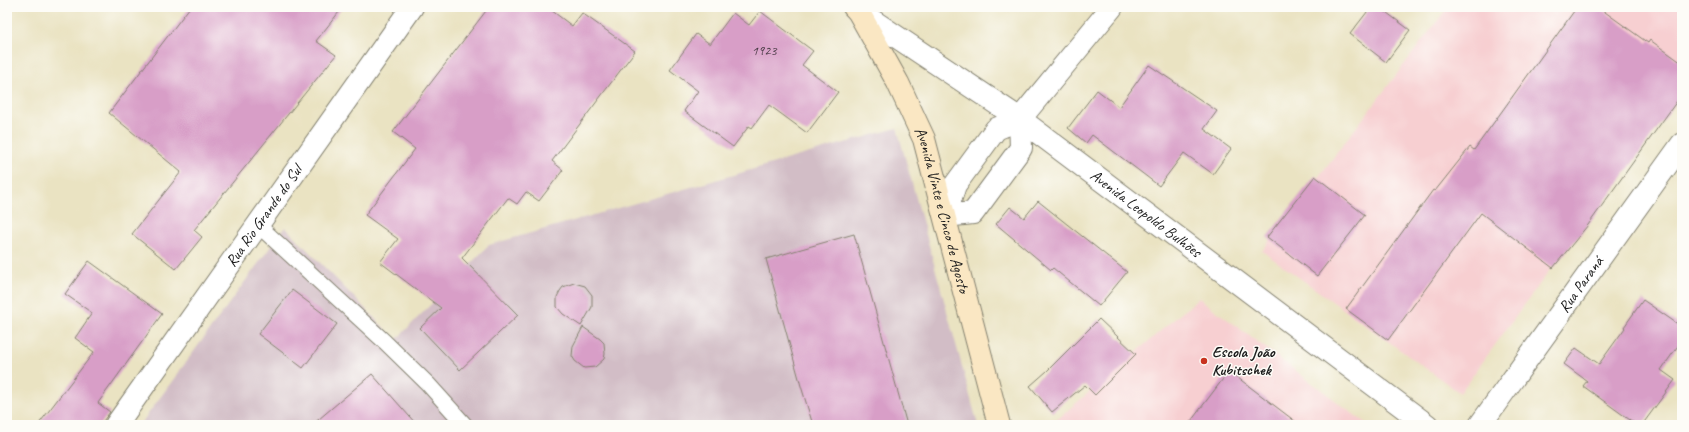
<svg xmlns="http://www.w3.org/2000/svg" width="1689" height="432" font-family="Caveat,sans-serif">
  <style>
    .built { fill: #f7cfd1 }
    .industrial { fill: #d2bdc6 }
    .building { fill: #d89ec7 }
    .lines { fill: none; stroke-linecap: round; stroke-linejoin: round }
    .lane-casing { stroke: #83806f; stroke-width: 17 }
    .street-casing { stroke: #83806f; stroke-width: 24 }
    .secondary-casing { stroke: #83806f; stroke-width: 24 }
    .lane { stroke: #fff; stroke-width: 15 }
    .street { stroke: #fff; stroke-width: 22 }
    .secondary { stroke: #fae7c3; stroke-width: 22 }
    .poi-dot { fill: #c8321e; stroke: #fdfcf7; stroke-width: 1.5 }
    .labels { text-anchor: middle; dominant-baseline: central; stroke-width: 3; stroke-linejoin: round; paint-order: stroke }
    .number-label { font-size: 14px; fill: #4b3c47 }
    .street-label { font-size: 16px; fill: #1c1c1c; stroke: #fdfcf7 }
    .poi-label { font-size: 16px; font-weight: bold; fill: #1c1c1c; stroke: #fdfcf7; text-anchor: start }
  </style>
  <rect width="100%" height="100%" fill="#fdfcf7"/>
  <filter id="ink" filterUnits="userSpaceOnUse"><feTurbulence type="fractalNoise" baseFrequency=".025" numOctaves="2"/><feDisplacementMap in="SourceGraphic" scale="8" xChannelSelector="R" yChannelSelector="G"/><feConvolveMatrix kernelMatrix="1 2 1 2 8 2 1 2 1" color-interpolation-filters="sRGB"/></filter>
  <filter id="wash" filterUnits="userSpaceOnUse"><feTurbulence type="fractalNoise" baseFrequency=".012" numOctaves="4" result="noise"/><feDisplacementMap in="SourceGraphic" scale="16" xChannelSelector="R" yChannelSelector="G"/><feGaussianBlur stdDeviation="0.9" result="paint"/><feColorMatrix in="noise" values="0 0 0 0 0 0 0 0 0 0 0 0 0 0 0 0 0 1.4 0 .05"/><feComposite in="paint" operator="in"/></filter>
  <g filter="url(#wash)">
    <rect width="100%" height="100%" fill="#eae3c2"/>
    <g class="built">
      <polygon points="1448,7 1682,7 1682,89 1460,393 1262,251"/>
      <polygon points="1199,298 1368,425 1054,425 1053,423"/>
    </g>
    <polygon class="industrial" points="897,128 978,425 140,425 285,227 396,340 489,245"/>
    <g id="blocks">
      <g class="building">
        <polygon points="190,7 343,7 316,41 336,55 194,230 202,237 176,269 132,234 181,172 109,113"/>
        <polygon points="489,7 547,7 572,26 582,13 635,51 552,161 563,170 539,201 526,192 517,204 508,198 462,258 518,315 460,370 420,328 441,308 380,262 398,239 365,215 415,149 393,132"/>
        <polygon points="1371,7 1379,7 1410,30 1386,62 1350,34"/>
        <polygon points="1577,7 1598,7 1648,43 1650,40 1682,63 1682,94 1588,225 1553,268 1481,213 1388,340 1346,309 1433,190 1435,191 1470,147 1474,150"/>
        <polygon points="760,11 813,51 802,65 838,92 807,133 769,105 752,128 749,126 733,147 684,111 698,91 670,70 696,34 710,44 733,13 749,25"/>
        <polygon points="1149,65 1217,111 1204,129 1231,149 1213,174 1184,153 1159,186 1092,135 1086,143 1068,128 1097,90 1119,107"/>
        <polygon points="1315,176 1365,215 1317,276 1267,237"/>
        <polygon points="1038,201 1127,272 1099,306 1053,268 1051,270 996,224 1010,207 1024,218"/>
        <polygon points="854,234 907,425 813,425 801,386 766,259"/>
        <polygon points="89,261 162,314 98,403 110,412 100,425 38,425 94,352 75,338 92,313 65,294"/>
        <polygon points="574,283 585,286 592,295 592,307 581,326 563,314 557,307 557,297 560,291 563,287"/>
        <polygon points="292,290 337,324 303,368 258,334"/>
        <polygon points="1643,300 1682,327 1682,340 1661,370 1675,380 1642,425 1637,425 1583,386 1587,381 1564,364 1576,348 1599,364 1625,328 1624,327"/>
        <polygon points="1099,319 1136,354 1095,395 1085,385 1052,412 1030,386 1047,371"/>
        <polygon points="583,327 600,339 604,343 605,354 604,359 595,367 584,368 575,361 572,356 573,346"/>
        <polygon points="1229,371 1300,425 1188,425"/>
        <polygon points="372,374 417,425 312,425"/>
      </g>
    </g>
  </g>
  <g filter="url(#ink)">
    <use href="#blocks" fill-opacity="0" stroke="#83806f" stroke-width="1"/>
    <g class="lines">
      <g class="lane-casing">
        <polyline id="lane" points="258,225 385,342 428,384 465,425"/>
      </g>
      <g class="street-casing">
        <g id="street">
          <path id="s1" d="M858,11L1020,119L1427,425"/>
          <polyline points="1020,119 1021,148 973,213 945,216 955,185 996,129 1020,119 1112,7"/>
          <path id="s2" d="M116,425L412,7"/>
          <path id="s3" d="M1480,425L1682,144"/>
        </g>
      </g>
      <g class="secondary-casing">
        <g id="secondary">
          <path id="s4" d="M854,7L858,11L898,83L924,139L999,425"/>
        </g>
      </g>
      <use href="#lane" class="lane"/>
      <use href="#street" class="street"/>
      <use href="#secondary" class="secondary"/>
    </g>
  </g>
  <circle class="poi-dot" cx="1204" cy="361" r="4"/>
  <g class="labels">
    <g class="number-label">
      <text x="764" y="50">1923</text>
    </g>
    <g class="street-label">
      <text stroke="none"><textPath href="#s4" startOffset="223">Avenida Vinte e Cinco de Agosto</textPath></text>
      <text stroke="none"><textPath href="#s1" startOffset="352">Avenida Leopoldo Bulhões</textPath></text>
      <text stroke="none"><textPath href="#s2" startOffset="256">Rua Rio Grande do Sul</textPath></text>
      <text stroke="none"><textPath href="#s3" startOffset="173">Rua Paraná</textPath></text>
    </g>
    <g class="poi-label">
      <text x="1212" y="352">Escola João<tspan x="1212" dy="18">Kubitschek</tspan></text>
    </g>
  </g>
  <rect width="1689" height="432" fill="none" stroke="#fdfcf7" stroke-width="24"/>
</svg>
